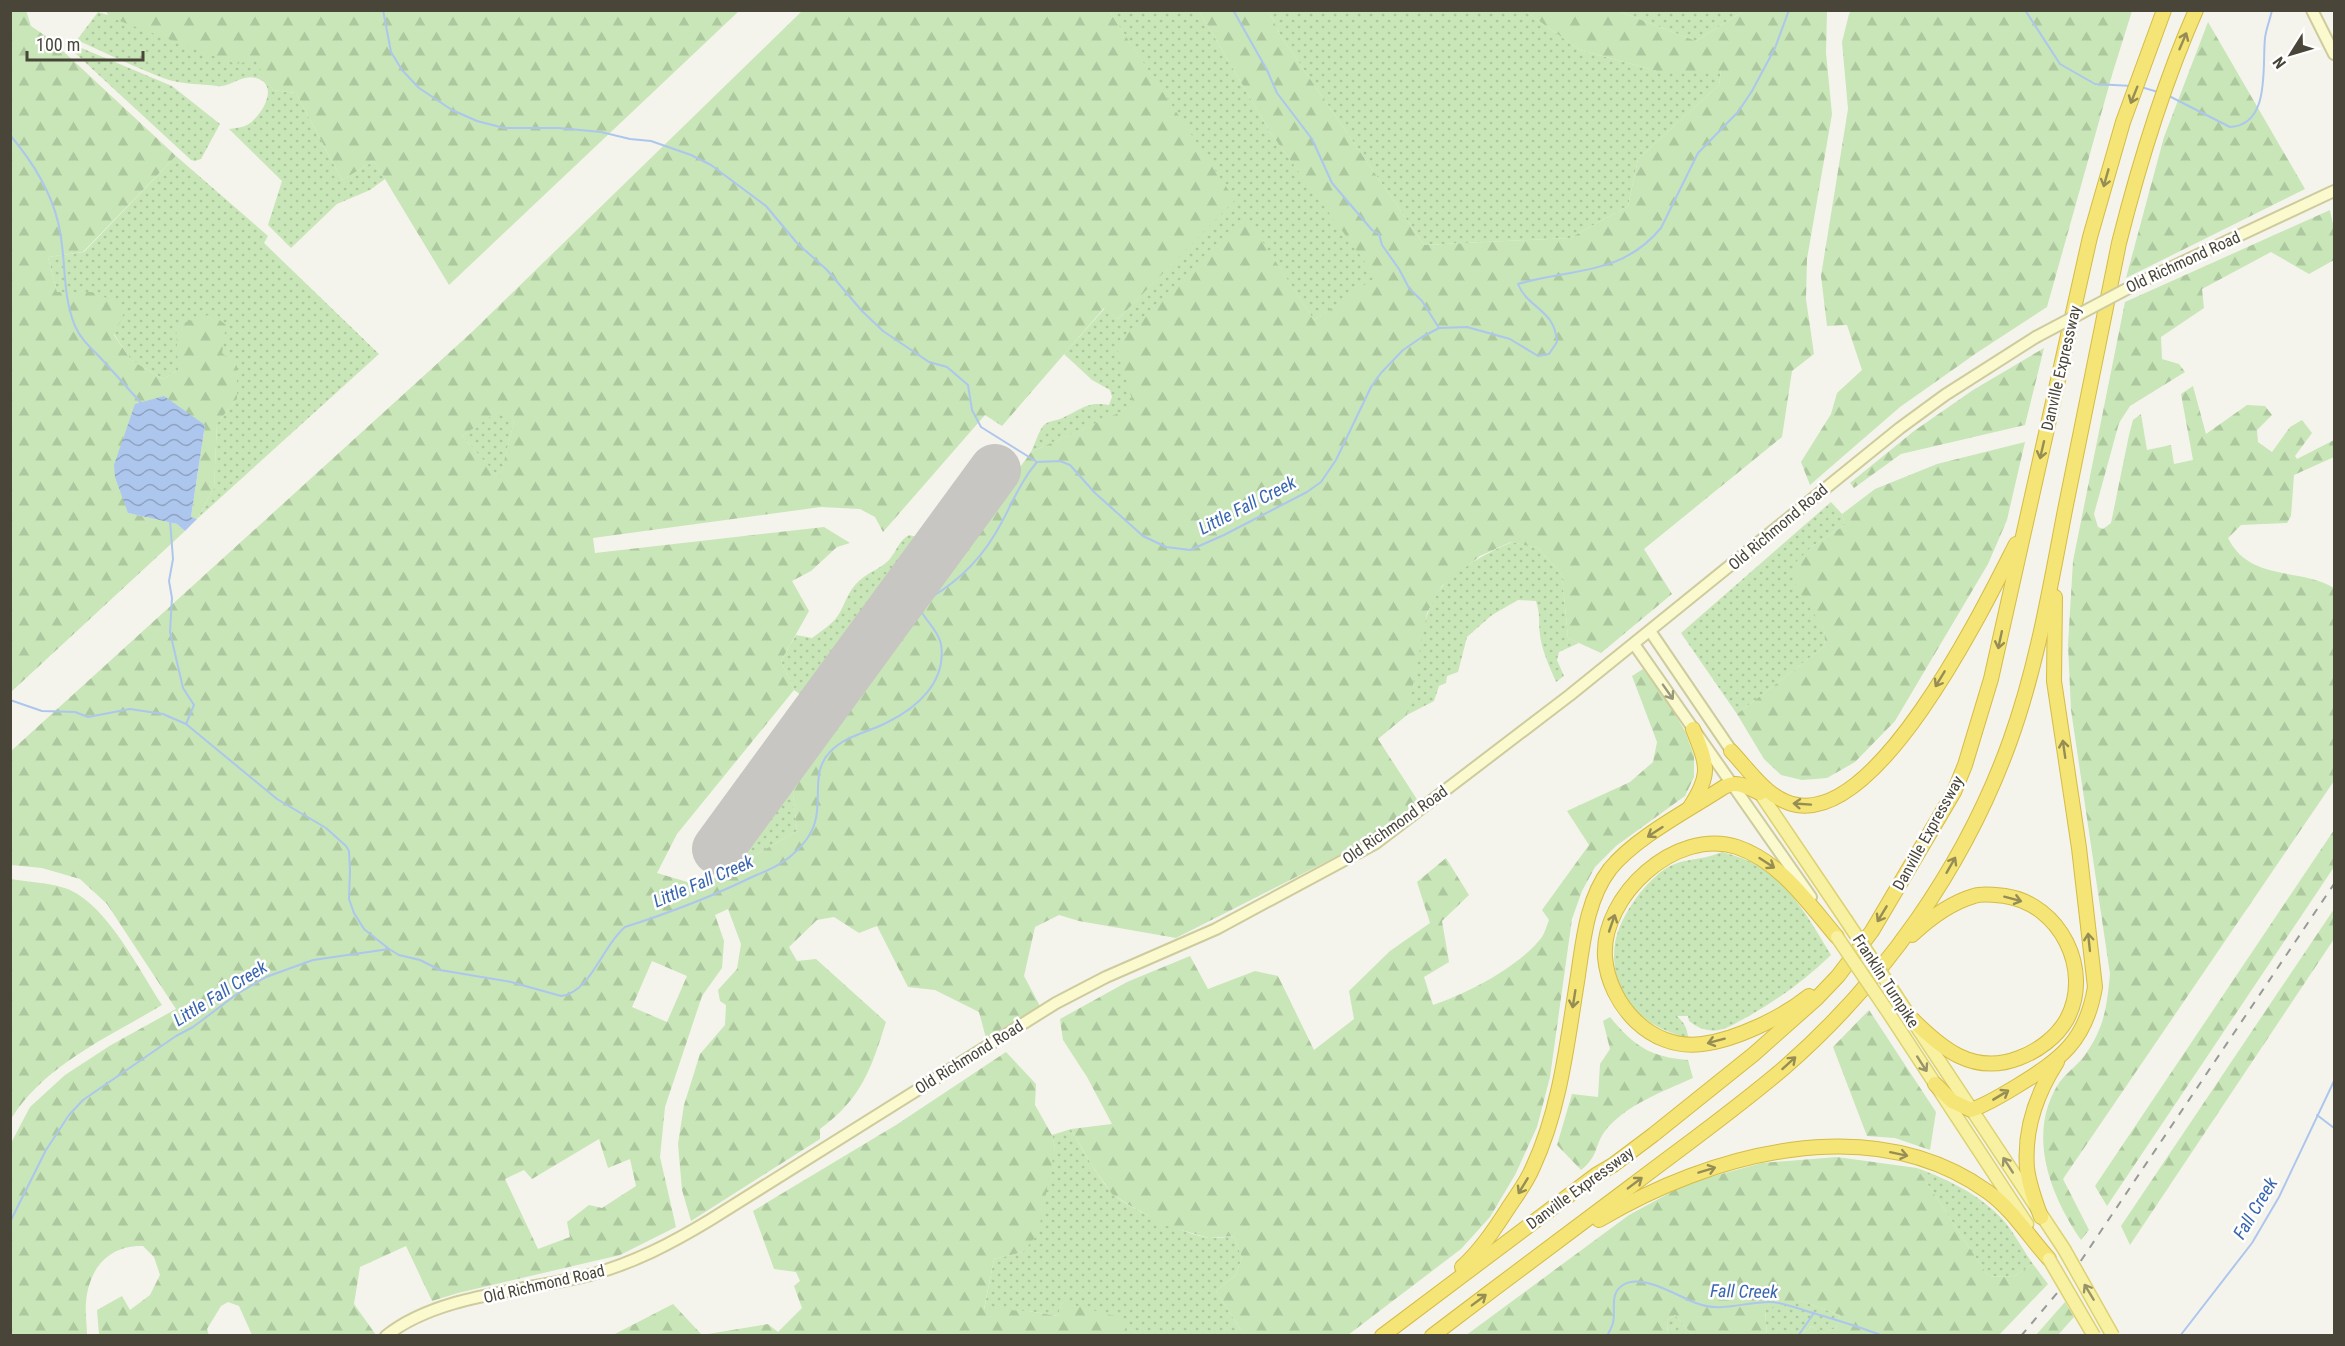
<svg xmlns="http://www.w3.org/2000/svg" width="2345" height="1346" font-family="'Roboto Condensed',sans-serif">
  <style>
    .grass { fill: url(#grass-dots) }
    .forest { fill: url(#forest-firs); fill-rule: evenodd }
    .water { fill: url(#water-waves) }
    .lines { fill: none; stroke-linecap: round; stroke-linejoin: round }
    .stream { stroke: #adc6ed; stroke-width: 2 }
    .runway { stroke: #c7c6c2; stroke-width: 52 }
    .secondary-casing { stroke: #cecb9c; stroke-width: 14 }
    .primary-casing { stroke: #ddd271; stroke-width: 15 }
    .highway-casing { stroke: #d4bc46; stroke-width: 16 }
    .secondary { stroke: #fbfacf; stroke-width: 10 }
    .primary { stroke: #f8f1a1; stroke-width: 12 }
    .highway { stroke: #f5e476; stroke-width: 14 }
    .rail { stroke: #999; stroke-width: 2; stroke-dasharray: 8 8; stroke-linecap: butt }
    .secondary-bridge-casing { stroke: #cecb9c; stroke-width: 14; stroke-linecap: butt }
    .primary-bridge-casing { stroke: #ddd271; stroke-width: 15; stroke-linecap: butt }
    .secondary-bridge { stroke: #fbfacf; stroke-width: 10 }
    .primary-bridge { stroke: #f8f1a1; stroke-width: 12 }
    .oneway { stroke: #968d54 }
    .oneway2 { stroke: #99977c }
    .oneway3 { stroke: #989368 }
    .labels { text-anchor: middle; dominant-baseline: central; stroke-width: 5; stroke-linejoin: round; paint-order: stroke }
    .street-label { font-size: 16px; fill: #494639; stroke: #fff }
    .water-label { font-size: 18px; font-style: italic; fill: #3865af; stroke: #fff }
  </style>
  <defs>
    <pattern id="grass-dots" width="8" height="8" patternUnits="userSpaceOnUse" patternTransform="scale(1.5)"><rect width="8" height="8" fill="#c8e6b7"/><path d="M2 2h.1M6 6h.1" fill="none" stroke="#adc79e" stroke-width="1.8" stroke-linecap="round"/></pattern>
    <pattern id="forest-firs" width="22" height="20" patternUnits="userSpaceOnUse" patternTransform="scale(1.5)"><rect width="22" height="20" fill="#c8e6b7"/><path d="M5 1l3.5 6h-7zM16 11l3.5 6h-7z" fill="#adc79e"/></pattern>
    <pattern id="water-waves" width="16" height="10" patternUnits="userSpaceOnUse" patternTransform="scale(1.5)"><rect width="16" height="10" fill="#adc6ed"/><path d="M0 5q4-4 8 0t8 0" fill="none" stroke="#8fa3c1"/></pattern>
  </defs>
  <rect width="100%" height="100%" fill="#f5f4ec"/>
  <g class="grass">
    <path d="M1109,11H1199L1272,135L1377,277L1314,320L1245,216L1135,406L1031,452C1035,444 1038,433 1043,426C1048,421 1054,421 1060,419C1080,411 1085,401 1109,405L1112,397L1110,390L1092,380L1064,354L1105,308L1118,319L1234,200Z"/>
    <polygon points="1269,11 1525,11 1580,50 1657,71 1721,71 1719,85 1638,159 1628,206 1570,238 1424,245 1280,35"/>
    <polygon points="1618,11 1744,11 1696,41"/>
    <path d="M98,12L255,59L273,90L296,93L342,180L374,161L385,179L370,190L337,204L291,248L268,225L282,181L229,129C234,128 242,128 247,125C261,117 281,85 256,78C240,74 231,88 217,86C201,84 181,84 166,79C136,68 106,53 77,40Z"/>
    <polygon points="79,47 172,86 220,124 201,159 195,161 191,160 75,53"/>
    <polygon points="176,156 268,236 264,243 379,354 197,519 214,488 217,423 237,399 178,370 163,379 131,360 114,334 92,292 57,292 48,257 84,252"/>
    <polygon points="501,409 514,421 500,479 462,436"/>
    <polygon points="1831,502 1842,514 1845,525 1811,547 1817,617 1824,629 1825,646 1737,714 1681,633"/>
    <path d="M909,535L917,537L915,545L804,697L794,690L781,661L796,635L812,638C820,632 831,625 837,617C844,607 846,596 855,585C865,573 879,570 889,560C897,551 898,541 909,535Z"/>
    <path d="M1512,542L1538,548L1562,575L1568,638L1579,643L1559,652L1557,660L1564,676L1556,682C1550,668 1542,651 1540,635C1538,621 1541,616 1536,601L1518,600L1492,615L1467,637L1458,672L1447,676L1446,683L1439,686L1434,701L1407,715C1414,679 1419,614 1442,587C1458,568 1489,552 1512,542Z"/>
    <polygon points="792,784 797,831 715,878"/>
    <path d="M1722,852C1736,856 1750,860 1761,868C1793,888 1812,924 1831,955C1806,979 1779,999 1749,1016C1739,1021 1729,1028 1719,1030C1707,1032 1698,1028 1689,1021L1688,1016H1677C1684,1023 1687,1027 1688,1037C1642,1029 1608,993 1615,943C1619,920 1638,892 1655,877C1678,855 1697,863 1722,852Z"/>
    <path d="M1071,1129C1083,1150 1095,1173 1111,1192C1124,1207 1191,1237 1211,1238C1218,1238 1227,1237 1234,1236L1242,1258L1235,1276L1216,1291L1244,1335H1129L1062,1302L1058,1316L1028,1311L984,1310L994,1259L1023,1252L1055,1148L1052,1135Z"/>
    <path d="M1917,1168C1949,1180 1981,1195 2004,1221C2015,1234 2023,1250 2033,1264L2013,1277L1988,1276Z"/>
    <polygon points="1801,1301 1840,1315 1836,1328 1824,1333 1811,1326 1801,1335 1767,1335 1765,1309"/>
    <polygon points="1675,1315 1693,1335 1668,1335 1667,1320"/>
  </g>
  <g class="forest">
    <polygon points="26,10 31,26 50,39 176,156 83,252 48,257 57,292 92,292 127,306 114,335 131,360 163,379 178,370 176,325 212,314 226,325 222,353 237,366 237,399 217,423 214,488 197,519 191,517 205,425 128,513 177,524 185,531 11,692 10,11"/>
    <polygon points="1852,10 2132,11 2112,75 2047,307 1978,352 1900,407 1810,485 1801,462 1831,414 1837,393 1862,370 1847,325 1827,326 1821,276 1848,109 1842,42 1849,14"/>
    <polygon points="106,11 739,11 449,285 374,161 342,180 296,93 273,90 255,60 236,64 109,17"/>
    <path d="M802,11H1109L1235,200L1118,319L1104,308L1002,426L985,415L883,532L875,517L860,509L821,507L593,538L595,553L824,527L850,543L837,547L811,571L792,581L809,611L781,661L794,690L677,834L657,873L694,884L715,878L797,831L792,784L1031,452L1134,406L1116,344L1245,215L1314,320L1376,277L1272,135L1199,11H1269L1280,35L1424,245L1570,238L1628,206L1638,159L1719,85L1721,71H1657L1580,50L1525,11H1618L1696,41L1744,11H1827L1826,53L1832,114L1807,259L1806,299L1814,354L1792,371L1782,437L1644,549L1672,594L1601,653L1568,638L1562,575L1538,548L1511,542L1480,556L1442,586L1427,613L1407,715L1378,739L1420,804L1373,838L1176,938L1079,921L1059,915L1035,927L1024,976L1040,1006L986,1038L979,1012L935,990L908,987L877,926L859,933L834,917L817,920L789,947L797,961L816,959L886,1022C871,1069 862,1098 820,1129V1139L691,1221L682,1190L678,1144L684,1105L700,1054L725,1025L726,1005L720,1001L718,990L737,969L741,944L728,909L715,915L724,941L722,968L702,996L665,1107L660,1157L676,1227L620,1255L458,1293L432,1301L406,1246L360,1267L354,1304L376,1335H252L239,1306L228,1302L221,1306L207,1329L209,1335H99L97,1310L122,1296L130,1310L150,1295L160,1275L154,1257L143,1246C109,1245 89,1268 86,1302C85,1313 87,1325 87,1335H11L10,1145L30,1107L65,1075L111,1045L176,1009L107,904L80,879L42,868L11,865V751L472,332ZM501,410L514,421L500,478L462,436ZM652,961L687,976L667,1022L632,1007ZM599,1139L608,1168L630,1159L636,1186L602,1208L589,1205L567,1222L570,1237L538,1249L505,1179L524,1170L532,1179Z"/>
    <polygon points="2208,22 2305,189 2126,278 2164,137"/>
    <path d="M2330,210L2334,229V260L2309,274L2271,252L2202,289L2204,308L2161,337L2162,359L2179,364L2185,372L2130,406L2119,423L2094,514L2098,527L2103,529L2111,523L2129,435L2133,420L2141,414L2147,450L2171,445L2174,464L2193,460L2181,394L2193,386L2206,434L2247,405L2265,406L2272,415L2257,430L2258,442L2272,452L2290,427L2302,420L2312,433L2295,456L2297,459L2334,440V457L2294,475L2291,516L2287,523L2241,525L2228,538C2250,582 2299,567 2334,588V781L2063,1179L2089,1230L2081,1240C2051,1196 2027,1137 2057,1086C2065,1073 2079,1065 2087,1052C2105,1026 2107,1004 2110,974L2071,710L2068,645L2073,561L2125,302Z"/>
    <polygon points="2044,348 2025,425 1901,454 1854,488 1850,483 1914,431 1973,390"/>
    <polygon points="2025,442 2007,520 1988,564 1895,721 1855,762 1827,778 1802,780 1781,775 1764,759 1737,714 1825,646 1824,629 1796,587 1795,563 1811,547 1845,525 1842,514 1875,489 1937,464"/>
    <path d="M1643,669L1664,696L1685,731L1694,756V777L1685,796L1616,846L1595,867L1582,891L1572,919L1550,1077L1537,1127L1515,1175L1490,1217L1461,1249L1348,1335H1244L1216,1291L1235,1276L1242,1258L1234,1236L1209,1238L1167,1226L1129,1205L1112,1194L1091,1164L1071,1129L1112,1124L1087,1077L1063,1040L1060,1019L1127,982L1190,956L1208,989L1255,971L1278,976L1314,1050L1354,1019L1349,991L1390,951L1430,923L1417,882L1446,858L1469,895L1442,921L1449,962L1424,977L1433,1005C1468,993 1519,967 1542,937C1545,932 1547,925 1549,920L1542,910L1589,845L1567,811L1630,782L1653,762L1657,742L1632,676Z"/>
    <polygon points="2334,830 2334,867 2107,1206 2095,1186"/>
    <path d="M11,879C27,882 55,883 70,890C108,907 139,970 162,1005C109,1037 44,1065 11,1119Z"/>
    <polygon points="2334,909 2334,939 2130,1245 2121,1226"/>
    <polygon points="1869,1010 1936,1112 1930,1150 1895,1138 1867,1136 1833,1047"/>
    <path d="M1610,1017C1634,1046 1650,1057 1688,1060L1693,1078C1662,1092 1627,1104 1605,1131C1594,1146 1599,1156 1581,1170L1557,1145L1572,1094L1598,1097L1600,1064L1610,1049L1603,1021Z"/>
    <polygon points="1006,1052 1036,1084 1035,1105 1052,1135 1055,1148 1038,1234 1023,1252 994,1259 984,1309 1028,1311 1058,1316 1062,1302 1122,1318 1129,1335 613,1335 673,1304 702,1335 768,1324 778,1332 802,1308 794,1286 800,1281 796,1272 774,1269 753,1211 896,1125"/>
    <polygon points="1837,1157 1917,1168 1988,1276 2013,1277 2033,1264 2048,1284 1999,1335 1801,1335 1811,1326 1824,1333 1836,1328 1840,1315 1801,1301 1765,1310 1767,1335 1693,1335 1675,1315 1667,1320 1668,1335 1465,1336 1629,1215 1688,1183 1762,1163"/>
    <polygon points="2065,1302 2074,1317 2058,1335 2036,1335"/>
  </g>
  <polygon class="water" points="164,396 205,425 191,517 197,519 185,531 177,524 128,513 115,477 114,465 135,404"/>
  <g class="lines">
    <g class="stream">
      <polyline points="383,10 391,52 402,70 419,88 452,110 477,121 504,128 559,128 601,132 630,139 651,141 691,155 711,165 766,206 797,243 827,270 862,311 883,331 929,362 947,367 968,385 972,410 981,427 1037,462"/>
      <polyline points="1233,10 1267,70 1277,93 1312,139 1332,183 1372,230 1379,234 1382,245 1399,269 1409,288 1422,301 1439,328"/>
      <polyline points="2025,10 2060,64 2095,84 2132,86"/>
      <polyline points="2141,87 2158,92"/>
      <path d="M2169,96L2230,127C2271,125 2262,66 2265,38C2266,29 2270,20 2272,10"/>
      <path d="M10,135C32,161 50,189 58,222C67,257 61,292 75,326C82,342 95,351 106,364C119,378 130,391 143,405"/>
      <polyline points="170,520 173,559 169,581 172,598 170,632 183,688 194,705 186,724"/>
      <path d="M10,700L42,711L75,712L88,717L130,709L163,714L186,724L277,799L326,828L346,846L349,851L350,871L349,899L354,913L364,929L389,949L399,955L420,960L440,970L511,982L561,996C591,992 602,946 625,927C669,913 711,897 752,877C766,871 781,865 792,855C802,847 812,834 815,822C822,799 811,771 830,752C845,736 866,733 886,723C917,708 947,682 941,644C938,629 923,619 918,605C951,587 976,566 995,534C1010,510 1018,484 1037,462L1060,461L1070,465L1095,493L1143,536L1166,547L1190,550L1224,535L1307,492L1321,482L1336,460L1371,387L1381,373L1403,350L1422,337L1439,328L1467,327L1510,339L1538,356L1549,354L1557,342C1555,309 1528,309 1518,284C1573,268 1621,276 1661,228L1698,153L1738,112L1752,91L1775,48L1789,10"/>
      <polyline points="2317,1115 2334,1128"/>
      <polyline points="10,1222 46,1150 69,1115 83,1100 176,1036 193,1027 237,994 266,977 313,960 389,949"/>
      <path d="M1607,1336C1609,1332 1612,1327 1613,1323C1616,1311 1609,1293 1623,1285C1643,1273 1677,1296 1696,1303C1720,1313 1744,1302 1769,1302C1784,1302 1799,1309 1813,1313C1837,1320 1860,1327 1883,1336"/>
      <polyline points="1798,1336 1814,1313"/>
      <polyline points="2180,1336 2252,1243 2279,1197 2334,1081"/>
    </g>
    <polyline class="runway" points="718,849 995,470"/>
    <g class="secondary-casing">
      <g id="secondary">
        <polyline points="2312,10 2334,54"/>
        <polyline points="2138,283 2334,191"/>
        <polyline points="1650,631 1735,756"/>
        <polyline points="1634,644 1811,897"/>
        <path d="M386,1336C438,1294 527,1291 590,1275C634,1263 672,1243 710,1220L1056,1003L1106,977L1216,929L1376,843L1570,695L1900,428L1945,395L2036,337"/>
      </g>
    </g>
    <g class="primary-casing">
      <g id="primary">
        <polyline points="1760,793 1846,920"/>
        <polyline points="1897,997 2064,1249"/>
        <polyline points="1886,1009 2027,1224"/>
      </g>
    </g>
    <g class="highway-casing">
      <g id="highway">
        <path d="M1731,751C1750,771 1768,800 1797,805C1881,819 1984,607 2016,544"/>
        <path d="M1690,807C1712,773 1707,765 1693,729"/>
        <path d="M1809,996C1783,1017 1736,1040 1702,1044C1651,1051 1609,1005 1605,957C1601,896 1676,827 1737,847C1781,862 1808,903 1837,937"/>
        <path d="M1911,1018C1941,1048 1973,1076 2019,1058C2038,1051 2057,1037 2067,1019C2093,970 2060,904 2005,896C1995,895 1983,893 1974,896C1950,903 1930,918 1912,935"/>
        <path d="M1935,1084L1952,1101L1971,1110C1988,1104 2002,1095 2017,1086C2061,1059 2086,1041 2095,987L2079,848L2054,681L2055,597"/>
        <path d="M2041,1217C2035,1201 2029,1185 2027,1168C2024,1130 2037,1093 2057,1062"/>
        <path d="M1599,1220C1711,1153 1872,1109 1988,1192C2012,1209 2029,1237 2049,1259"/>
        <path d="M1462,1267C1480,1251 1494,1230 1507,1210C1516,1196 1527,1182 1533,1167C1560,1109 1567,1044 1577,982C1583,944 1586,900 1610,869C1636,837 1689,810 1724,787C1738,780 1747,787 1760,793"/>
        <polyline points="1382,1336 1596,1175 1613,1165 1653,1135 1754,1054 1817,998 1838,976 1872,931 1954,792 1965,765 1991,679 2090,237 2123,122 2164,10"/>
        <path d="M1432,1336C1499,1285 1566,1235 1634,1184C1684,1146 1736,1109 1784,1068C1884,981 1965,866 2010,741C2037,666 2050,588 2065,510C2083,421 2101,332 2119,243C2139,164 2163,85 2196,10"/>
      </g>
    </g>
    <use href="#secondary" class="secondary"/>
    <use href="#primary" class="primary"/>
    <use href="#highway" class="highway"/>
    <polyline class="rail" points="2021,1336 2068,1280 2334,884"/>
    <g class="secondary-bridge-casing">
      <polyline id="secondary-bridge" points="2036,337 2138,283"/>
    </g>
    <g class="primary-bridge-casing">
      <g id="primary-bridge">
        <polyline points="1846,920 1897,997"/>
        <polyline points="1837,937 1886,1009"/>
        <polyline points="2064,1249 2113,1336"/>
        <polyline points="2049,1259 2094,1336"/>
      </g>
    </g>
    <use href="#secondary-bridge" class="secondary-bridge"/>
    <use href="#primary-bridge" class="primary-bridge"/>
  </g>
  <defs><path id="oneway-shaft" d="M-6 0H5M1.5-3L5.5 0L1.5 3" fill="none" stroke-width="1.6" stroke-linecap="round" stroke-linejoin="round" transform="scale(1.5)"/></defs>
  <g class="oneway">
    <use href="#oneway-shaft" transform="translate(2183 41) rotate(-67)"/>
    <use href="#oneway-shaft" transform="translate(2134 95) rotate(112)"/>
    <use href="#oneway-shaft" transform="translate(2106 178) rotate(106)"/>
    <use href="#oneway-shaft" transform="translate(2042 450) rotate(103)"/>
    <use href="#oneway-shaft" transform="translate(2000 640) rotate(102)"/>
    <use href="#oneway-shaft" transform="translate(1940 679) rotate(121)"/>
    <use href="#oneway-shaft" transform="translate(2064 749) rotate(-98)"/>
    <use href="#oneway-shaft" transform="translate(1802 804) rotate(-176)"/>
    <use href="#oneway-shaft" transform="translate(1655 832) rotate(147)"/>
    <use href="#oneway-shaft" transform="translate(1767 863) rotate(33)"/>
    <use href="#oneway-shaft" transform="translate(1951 865) rotate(-60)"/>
    <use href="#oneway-shaft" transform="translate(2013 899) rotate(15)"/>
    <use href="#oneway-shaft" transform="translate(1882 914) rotate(121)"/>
    <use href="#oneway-shaft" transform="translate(1612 923) rotate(-71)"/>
    <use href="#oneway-shaft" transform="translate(2089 942) rotate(-96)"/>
    <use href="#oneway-shaft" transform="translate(1574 999) rotate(99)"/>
    <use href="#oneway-shaft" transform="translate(1716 1041) rotate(165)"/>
    <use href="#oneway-shaft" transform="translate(1789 1063) rotate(-42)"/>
    <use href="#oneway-shaft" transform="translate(2001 1095) rotate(-31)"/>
    <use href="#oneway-shaft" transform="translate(1899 1154) rotate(12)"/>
    <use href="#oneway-shaft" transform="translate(1707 1170) rotate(-17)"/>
    <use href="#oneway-shaft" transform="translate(1635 1183) rotate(-37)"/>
    <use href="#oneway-shaft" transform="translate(1523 1186) rotate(121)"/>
    <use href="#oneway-shaft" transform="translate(1479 1300) rotate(-37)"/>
  </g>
  <use class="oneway2" href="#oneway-shaft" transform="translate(1668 692) rotate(55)"/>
  <g class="oneway3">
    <use href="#oneway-shaft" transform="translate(1922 1064) rotate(57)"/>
    <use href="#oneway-shaft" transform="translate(2008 1165) rotate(-123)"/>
    <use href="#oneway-shaft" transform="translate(2089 1292) rotate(-121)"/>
  </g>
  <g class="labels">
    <g class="street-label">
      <text transform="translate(2183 262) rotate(-25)">Old Richmond Road</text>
      <text transform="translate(2061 368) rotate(-77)">Danville Expressway</text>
      <text transform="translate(1778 527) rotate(-40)">Old Richmond Road</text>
      <text transform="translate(1395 825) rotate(-35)">Old Richmond Road</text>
      <text transform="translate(1928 833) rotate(-61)">Danville Expressway</text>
      <text transform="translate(1886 981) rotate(57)">Franklin Turnpike</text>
      <text transform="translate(969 1057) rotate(-32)">Old Richmond Road</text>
      <text transform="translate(1580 1188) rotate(-36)">Danville Expressway</text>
      <text transform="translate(544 1284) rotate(-13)">Old Richmond Road</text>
    </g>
    <g class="water-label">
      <text transform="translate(1247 505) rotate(-27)">Little Fall Creek</text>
      <text transform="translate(703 881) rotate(-23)">Little Fall Creek</text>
      <text transform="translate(220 993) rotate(-32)">Little Fall Creek</text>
      <text transform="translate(2255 1208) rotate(-59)">Fall Creek</text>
      <text transform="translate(1744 1291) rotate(1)">Fall Creek</text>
    </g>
  </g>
  <rect width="2345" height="1346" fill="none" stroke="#494639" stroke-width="24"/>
  <g transform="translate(2291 54) rotate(233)" stroke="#ffffff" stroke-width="4.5" paint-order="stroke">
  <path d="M0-4.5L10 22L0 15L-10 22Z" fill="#494639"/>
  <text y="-9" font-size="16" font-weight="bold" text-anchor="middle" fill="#494639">N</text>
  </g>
  <path d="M27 51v9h116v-9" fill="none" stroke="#494639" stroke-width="3"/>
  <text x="36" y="51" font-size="18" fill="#494639" stroke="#ffffff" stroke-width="4.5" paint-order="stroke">100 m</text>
</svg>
